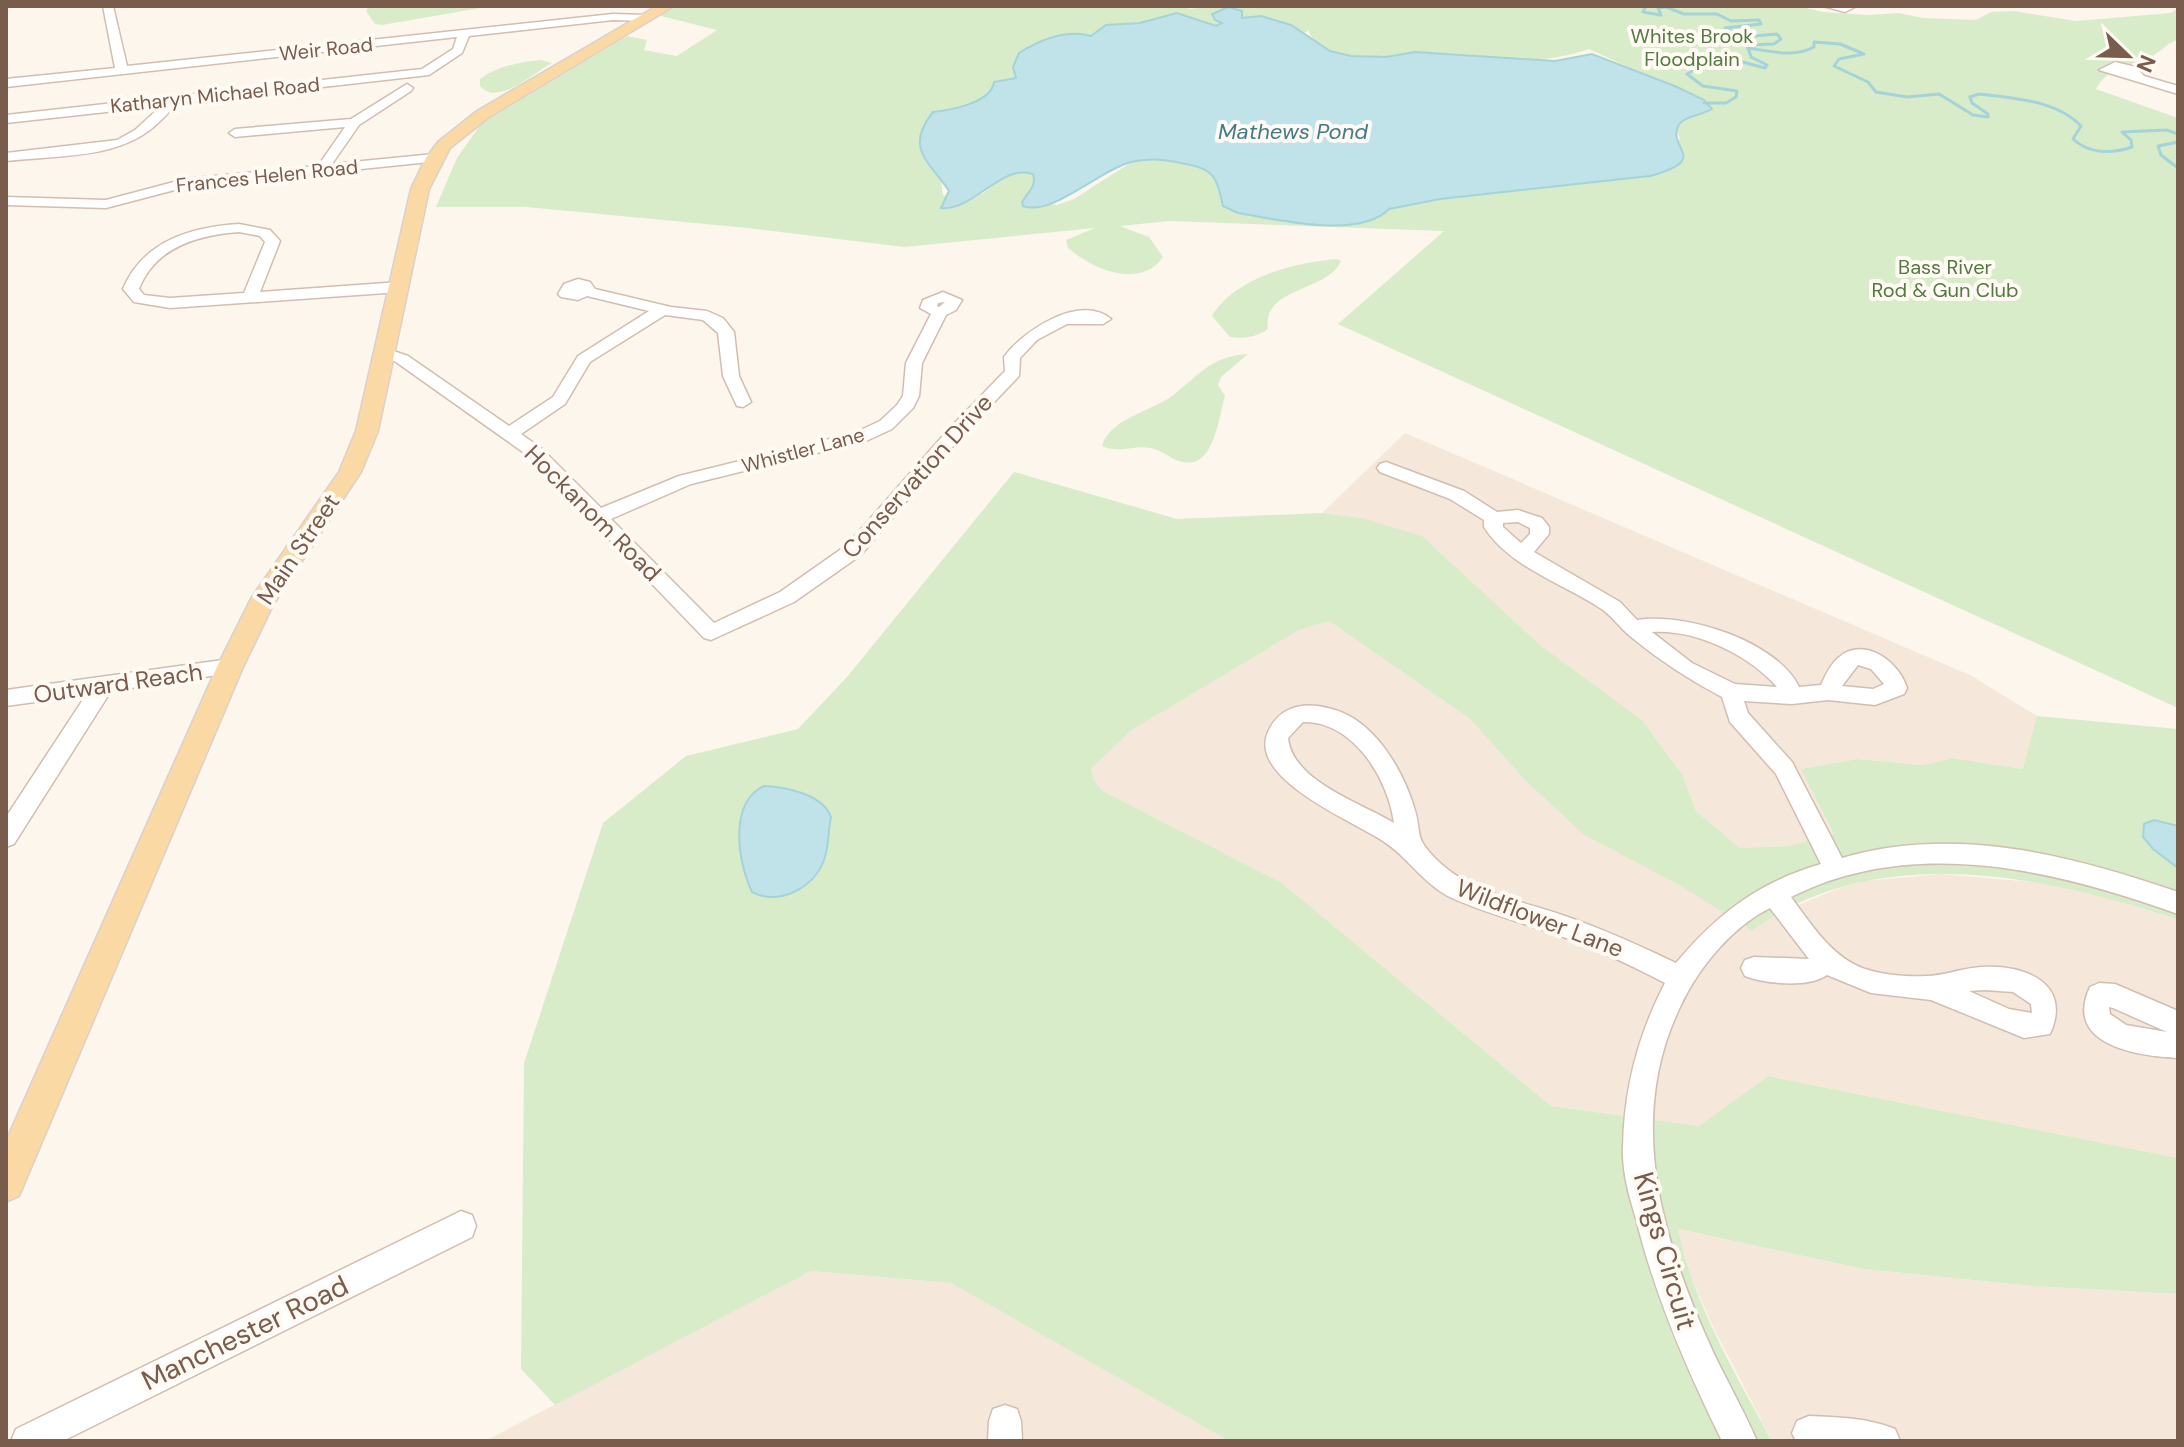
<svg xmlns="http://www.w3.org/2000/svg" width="2184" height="1447" font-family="'DM Sans',sans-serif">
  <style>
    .residential { fill: #f5e8da }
    .green { fill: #d8ecc9; fill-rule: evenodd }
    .water { fill: #bfe3e8; stroke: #a5d3da; stroke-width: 2 }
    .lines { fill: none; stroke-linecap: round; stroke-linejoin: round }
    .stream { stroke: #a5d3da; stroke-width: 3 }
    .minor-casing { stroke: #d1beb0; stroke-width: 3 }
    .major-casing { stroke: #dad1cd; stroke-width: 3 }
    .minor { fill: #fff; fill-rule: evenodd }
    .major { fill: #fbd9a5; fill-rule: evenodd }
    .labels { text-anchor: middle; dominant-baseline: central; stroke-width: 8; stroke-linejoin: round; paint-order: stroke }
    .far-park-label { font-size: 20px; fill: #537a41; stroke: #fffaf3 }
    .far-street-label { font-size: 20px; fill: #7a5c4d; stroke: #fffaf3 }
    .far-water-label { font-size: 22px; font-style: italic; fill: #437c86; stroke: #fffaf3 }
    .street-label { font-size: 24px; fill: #7a5c4d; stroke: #fffaf3 }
    .near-street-label { font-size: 28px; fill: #7a5c4d; stroke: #fffaf3 }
  </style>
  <rect width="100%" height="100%" fill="#fdf6ec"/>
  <g class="residential">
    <polygon points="1405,433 1972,676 2037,716 2024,769 1953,758 1923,765 1857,759 1802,769 1834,834 1788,846 1740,848 1696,811 1682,774 1642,720 1362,518 1322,513"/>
    <polygon points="1329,621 1470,719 1523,778 1751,930 1771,916 1837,889 1865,881 1940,874 2045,883 2108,898 2178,920 2178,1158 1768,1076 1699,1126 1551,1106 1282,883 1103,791 1094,780 1091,769 1132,730 1299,630"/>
    <polygon points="1677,1229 1864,1269 2032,1286 2178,1294 2178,1441 1772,1441 1715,1331 1691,1277"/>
    <polygon points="811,1271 951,1283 1229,1441 485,1441"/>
  </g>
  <g class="green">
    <polygon points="369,6 492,6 382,25 375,24 366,11"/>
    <path d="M672,6H1181L1190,9L1211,6H1798L1823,12L1869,15L1899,13L1923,18L1976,20L1991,12L2014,11L2076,21L2171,13L2178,8V40C2168,42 2161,52 2150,57C2130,66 2108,67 2096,89L2178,118V708L1338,324L1444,231L1170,221L1120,226L1149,237L1163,257C1140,290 1092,269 1068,248L1066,240L1095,228L904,247L748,228L526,207H436L457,158L483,121L627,36L647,40L644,50L677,56L717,30L653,14ZM1177,13L1216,26L1240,14L1242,18C1267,18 1283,23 1305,33L1308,30C1325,74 1406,52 1441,53C1499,54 1530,69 1589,49L1702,101L1674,120L1680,139L1660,155L1453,195L1141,156L1074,199L1057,205L1035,200L1031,189L1039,174L1006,160C996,187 991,190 965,202L943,195C940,170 937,151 921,132L938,111C956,110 990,102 995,82L1016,78L1013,67L1016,62L1091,36L1106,25L1140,23Z"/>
    <path d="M541,60L552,63C533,73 498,107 480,86V79C498,66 519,62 541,60Z"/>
    <path d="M1337,259L1341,261C1328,292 1261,287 1268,329C1256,337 1245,339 1230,337L1212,316C1234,278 1295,262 1337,259Z"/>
    <path d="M1248,354L1221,377L1218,385L1225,396C1218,419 1214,473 1179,461C1169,458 1162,450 1151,448C1134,445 1119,454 1102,446C1109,419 1152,411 1172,396C1199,376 1210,356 1248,354Z"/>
    <path d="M1014,472L1177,519L1322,513L1362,518L1422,536L1541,646L1642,720L1682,774L1696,811L1740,848L1788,846L1834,834L1801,769L1857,759L1923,765L1953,758L2023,769L2037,716L2178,729V920C2045,875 1874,840 1752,931L1683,887L1583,834L1523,778L1470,719L1329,621L1299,630L1132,730L1091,769L1094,780L1103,791L1282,883L1551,1106L1699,1126L1768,1076L2178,1158V1294L2032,1286L1864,1269L1678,1229C1693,1303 1736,1375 1772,1441H1229L951,1283L811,1271L555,1405L521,1369L524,1063L603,823L686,756L798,729L847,677Z"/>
  </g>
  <g class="water">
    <path d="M1228,7L1242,11V18L1261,16L1291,25L1330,51L1351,56L1386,57L1415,52L1555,61L1592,54L1677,87L1704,100L1712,109C1703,115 1683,116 1678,126C1668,150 1711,159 1650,176L1440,199L1389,209C1359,240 1276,219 1238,213L1223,206C1216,175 1214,169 1181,163C1164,159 1147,158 1131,162C1101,169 1052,217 1023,206L1022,202C1028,192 1037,186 1033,174C1002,163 974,211 941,208L949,191C929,161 904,148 933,112C951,110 991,103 994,82L1016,78L1013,67L1019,53C1039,40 1067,29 1091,36L1106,25L1140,23L1177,13L1216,26L1222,23L1215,20L1212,14Z"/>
    <path d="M764,786C785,787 823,794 831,817C828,831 829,846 824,860C814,888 779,906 752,892C738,863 728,803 764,786Z"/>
    <polygon points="2154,820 2178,826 2178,868 2153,849 2143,837 2144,824"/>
  </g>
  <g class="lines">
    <g class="stream">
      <path d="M1646,6L1643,12L1661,15L1658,8L1666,7L1684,14H1717L1731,21L1759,20L1761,24L1725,28L1743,37L1777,34L1781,39L1774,44L1749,45L1748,48C1769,51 1795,58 1814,47V42L1840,44L1864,54L1839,59L1834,66L1868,82L1876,92L1907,97L1939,94L1973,115L1988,117V114L1972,103L1970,97L1979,94C2013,98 2056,100 2081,126L2073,139C2089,154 2112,154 2132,147L2131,140L2122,132L2167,130L2178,134"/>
      <polyline points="1704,103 1726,103 1736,97 1737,91 1703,86 1687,74 1705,64 1728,66 1730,60 1735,60 1765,68 1767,65 1751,57 1748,48"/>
      <polyline points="2178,142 2158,146 2161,155 2178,168"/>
    </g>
    <g class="minor-casing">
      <g id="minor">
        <path d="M103,6H113L127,66L613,14L646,15L651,18L646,21L613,20L469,36L462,53L429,75L173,104C171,112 164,117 158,123C120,160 56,155 6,161V153L117,140L135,130L161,106L6,123V115L422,69L453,49L457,37L6,87V79L115,68Z"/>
        <polygon points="1823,6 1857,6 1845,12"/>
        <polygon points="2115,62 2136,67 2144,76 2178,86 2178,94 2099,70"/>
        <polygon points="407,84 413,88 411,91 359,125 332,164 434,154 439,155 439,161 186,187 106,208 6,205 6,197 106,200 185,179 318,166 345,127 235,137 229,133 235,129 351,119"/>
        <path d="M239,224L270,230L280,241L260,292L400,282L408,287L400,292L170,308L134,302L123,289C143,241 191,227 239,224ZM239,232L260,236L265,242L244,293L170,298L144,295L139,289C155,247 198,235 239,232Z"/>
        <path d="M578,279L590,282L595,289L671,307L707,311L723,318L734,332L739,376L751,402L743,407L737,406L723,376L718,333L703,320L665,315L590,362L565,404L521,434L542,449L601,508L679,476L854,433L880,421L897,405L903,396L906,363L931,314L920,308L923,300L943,292L962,300L956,310L946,315L922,363L919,396L913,408L892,429L866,441L691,484L611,519L714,623L780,592L847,545L948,430L1005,371L1004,357C1023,331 1080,293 1111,319L1103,324H1067L1037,340L1020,358L1019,376L960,438L861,555L794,602L711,640L704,638L530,457L396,362L377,353L385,348L408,356L509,426L553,397L578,356L649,311L587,296L578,300L561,297L558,294L564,284ZM945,302L939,307L937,306L938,303Z"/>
        <path d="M1386,462L1464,491L1497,512L1518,510L1542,518L1549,527V534L1534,552L1620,602L1637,620C1685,612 1777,641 1799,687L1821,685C1825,676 1830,665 1838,658C1863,635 1899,661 1907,688L1904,694L1875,705L1828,700L1792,704L1744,701L1748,713L1792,762L1842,858C1955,825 2071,855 2178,892V914C2055,870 1914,835 1791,897C1811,924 1832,958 1865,969C1884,975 1906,977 1926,976C1944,976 1962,968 1981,967C2024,964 2073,983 2050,1034L2024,1038L1931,1000L1871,993L1827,975C1809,988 1766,984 1745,976L1741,968L1745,960L1754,957L1809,959L1770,908C1732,927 1699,967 1681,1005C1624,1121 1663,1243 1714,1354C1728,1383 1744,1411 1757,1441H1722C1687,1370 1655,1296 1636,1219C1629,1196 1622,1172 1623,1147C1624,1088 1638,1035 1665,983C1629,964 1592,947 1555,934C1520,922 1485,913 1452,898C1424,885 1408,857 1383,841C1355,822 1247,779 1268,732C1272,723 1278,715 1288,710C1303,703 1319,705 1335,710C1374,722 1401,767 1413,804C1424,836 1411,835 1439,862C1473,894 1523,901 1565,916C1603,929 1640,946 1676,963C1717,914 1759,882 1821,864L1776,774L1730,722L1722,697C1688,679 1659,660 1630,636C1620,628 1613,617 1603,610C1565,584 1510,568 1484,527V520L1450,499L1380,472L1377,468L1380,464ZM1518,522L1530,528V534L1521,543L1503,527V523ZM1652,632C1696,629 1749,655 1777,687L1735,684L1692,663ZM1858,665L1871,669L1884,684L1873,689L1842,686ZM1303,722C1353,721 1388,778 1394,823C1361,803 1292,781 1288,738ZM1985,990L2013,992L2031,1004L2032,1013L2009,1009L1969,991Z"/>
        <polygon points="230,659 237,662 241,667 237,672 111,691 14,844 6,847 6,817 86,695 6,706 6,690"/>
        <path d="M2099,983L2115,984L2178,1011V1058C2137,1056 2063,1045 2090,987ZM2109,1007L2113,1008L2167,1032L2126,1025L2110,1014Z"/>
        <polygon points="461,1211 472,1215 476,1226 472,1237 63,1441 11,1441 16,1429"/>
        <polygon points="1005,1405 1017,1409 1021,1421 1022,1441 988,1441 989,1421 993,1409"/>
        <path d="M1809,1416C1838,1417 1868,1418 1895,1429L1900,1441H1796L1792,1433L1797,1421Z"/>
      </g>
    </g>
    <g class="major-casing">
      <polygon id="major" points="657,6 674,6 489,117 450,148 429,189 378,431 361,472 273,605 243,667 19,1196 6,1202 6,1141 217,667 252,597 339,472 356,431 411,189 426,158 438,142 477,111"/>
    </g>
    <use href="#minor" class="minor"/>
    <use href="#major" class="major"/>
  </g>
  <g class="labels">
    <g class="far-park-label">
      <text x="1692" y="36">Whites Brook<tspan x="1692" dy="23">Floodplain</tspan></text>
      <text x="1945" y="267">Bass River<tspan x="1945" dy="23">Rod &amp; Gun Club</tspan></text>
    </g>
    <g class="far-street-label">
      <text transform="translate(326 49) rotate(-6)">Weir Road</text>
      <text transform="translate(215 95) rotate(-6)">Katharyn Michael Road</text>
      <text transform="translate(267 176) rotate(-6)">Frances Helen Road</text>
      <text transform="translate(803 450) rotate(-15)">Whistler Lane</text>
    </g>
    <g class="far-water-label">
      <text x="1293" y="131">Mathews Pond</text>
    </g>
    <g class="street-label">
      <text transform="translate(917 476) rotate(-48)">Conservation Drive</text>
      <text transform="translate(593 513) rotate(45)">Hockanom Road</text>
      <text transform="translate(298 549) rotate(-56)">Main Street</text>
      <text transform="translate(118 683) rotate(-8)">Outward Reach</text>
      <text transform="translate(1540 918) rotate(21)">Wildflower Lane</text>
    </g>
    <g class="near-street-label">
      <text transform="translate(1665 1251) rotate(74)">Kings Circuit</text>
      <text transform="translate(245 1333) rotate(-26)">Manchester Road</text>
    </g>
  </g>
  <rect width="2184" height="1447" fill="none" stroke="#7a5c4d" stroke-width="16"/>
  <g transform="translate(2128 56) rotate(113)" stroke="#fffaf3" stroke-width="6" paint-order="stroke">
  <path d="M0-6L14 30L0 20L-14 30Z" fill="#7a5c4d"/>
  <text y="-12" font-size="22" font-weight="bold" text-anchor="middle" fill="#7a5c4d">N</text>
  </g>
</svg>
